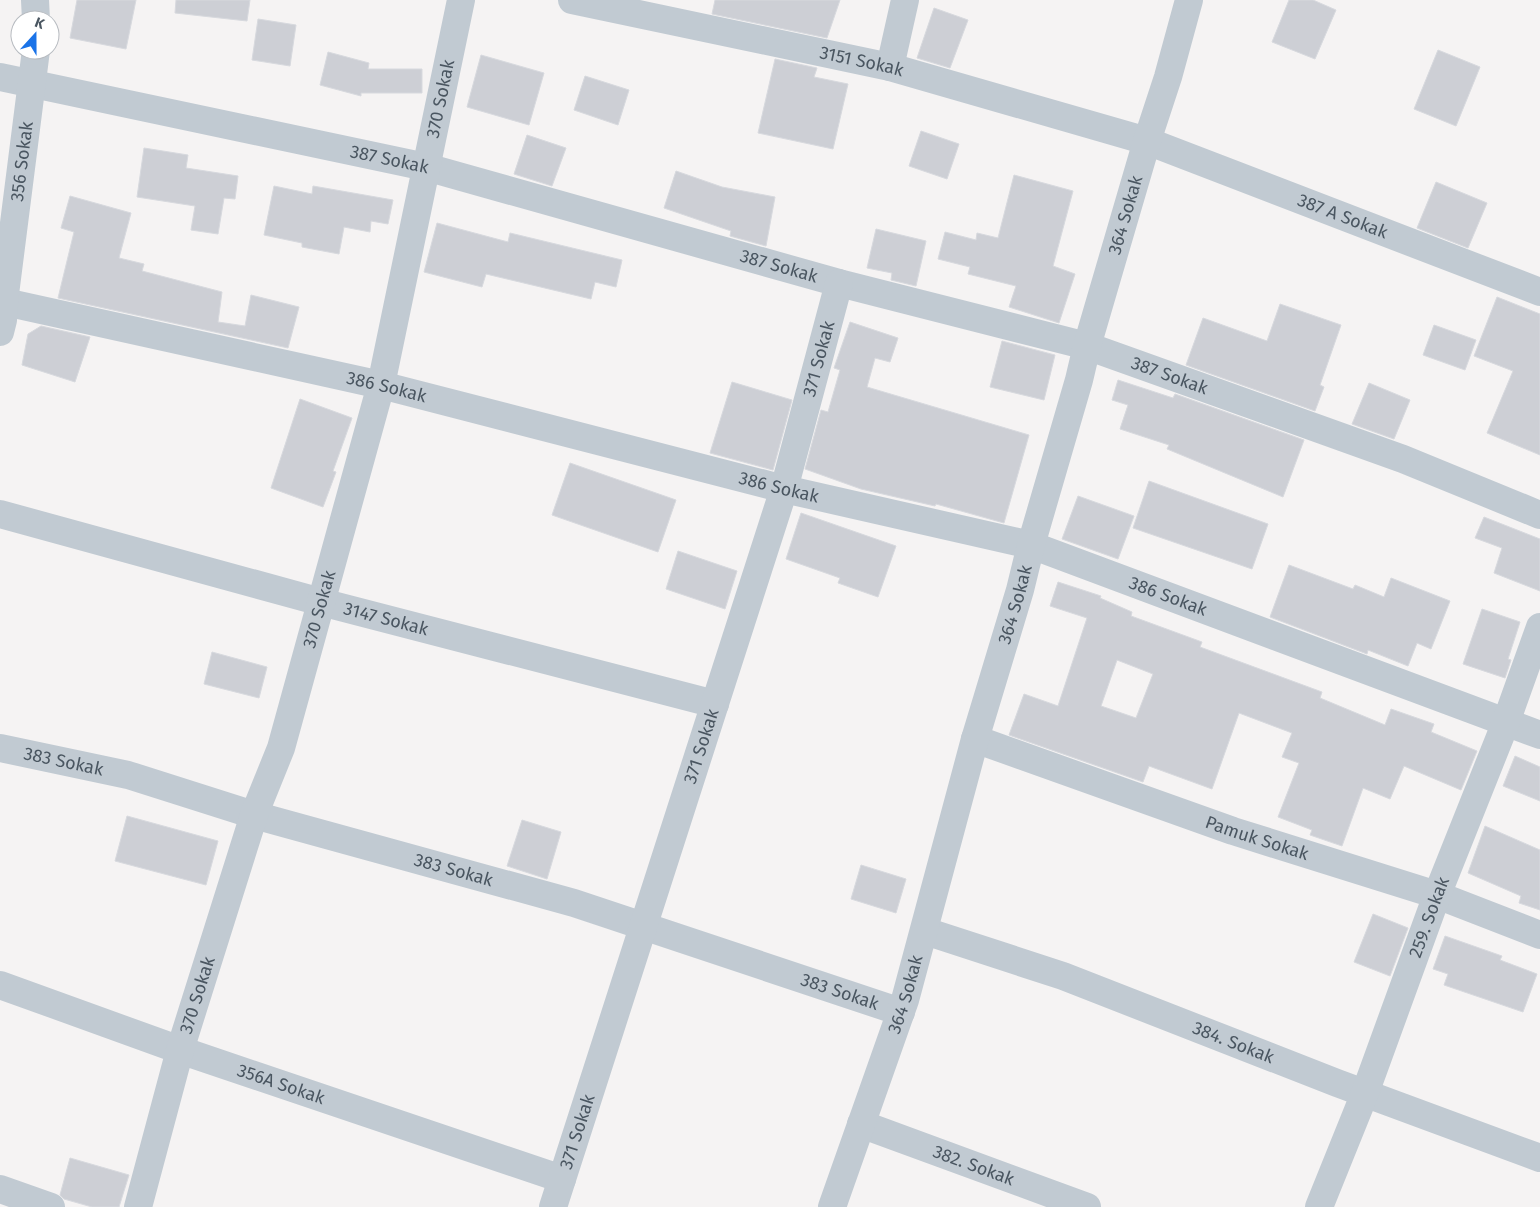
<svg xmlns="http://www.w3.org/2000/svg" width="1540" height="1207" font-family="'Fira Sans',sans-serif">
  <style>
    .building { fill: #cdcfd5; stroke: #d7d9de; fill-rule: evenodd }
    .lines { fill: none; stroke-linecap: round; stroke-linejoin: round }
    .street { stroke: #c1cad2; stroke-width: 28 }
    .labels { text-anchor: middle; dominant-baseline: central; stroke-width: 5; stroke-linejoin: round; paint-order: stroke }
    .street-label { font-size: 18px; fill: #4a5661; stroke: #fff }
  </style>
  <rect width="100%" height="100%" fill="#f5f3f3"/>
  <g class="building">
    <polygon points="77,0 136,0 126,49 70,38"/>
    <polygon points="176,0 250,0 247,21 175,13"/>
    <polygon points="715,0 840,0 827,38 712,14"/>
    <polygon points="1289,0 1313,0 1336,10 1315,59 1272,42"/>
    <polygon points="934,8 968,20 950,68 917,58"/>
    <polygon points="258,19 296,25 290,66 252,60"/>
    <polygon points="1438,50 1480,67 1456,126 1414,109"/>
    <polygon points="328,52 369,63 368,69 422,69 422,93 361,93 361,96 320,85"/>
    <polygon points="481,55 544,73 529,125 467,107"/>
    <polygon points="775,59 817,68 814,77 848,84 833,149 758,133"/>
    <polygon points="585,76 629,90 618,125 574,110"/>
    <polygon points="921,131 959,144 947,179 909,166"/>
    <polygon points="527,135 566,148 552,186 514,174"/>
    <polygon points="144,148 188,155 186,168 238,176 235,199 224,198 218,234 191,230 195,206 137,197"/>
    <polygon points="676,171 722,187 775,197 766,246 730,236 731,231 664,208"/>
    <polygon points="1014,175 1073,191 1053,266 1075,274 1059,323 1009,307 1016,286 968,274 970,267 938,259 945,232 976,240 977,233 998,238"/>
    <polygon points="1436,182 1487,203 1468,248 1417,228"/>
    <polygon points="274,186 312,194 313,186 393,200 388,224 371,221 370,232 344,227 339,254 302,247 302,243 264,235"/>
    <polygon points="70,196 131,213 119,258 144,264 142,271 222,292 218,322 245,326 251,295 299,307 288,348 58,298 74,232 61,228"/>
    <polygon points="437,223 508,242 510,233 622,260 616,287 595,282 591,299 486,274 482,287 424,272"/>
    <polygon points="876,229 926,241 916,286 891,280 892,273 867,268"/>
    <polygon points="1497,297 1540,314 1540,455 1487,433 1513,371 1474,356"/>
    <polygon points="1280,304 1341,325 1320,385 1324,387 1315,411 1186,365 1203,318 1267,341"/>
    <polygon points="850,322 898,338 890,362 875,358 867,387 1029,435 1004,523 936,504 935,506 861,489 805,469 821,410 828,412 840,370 834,368"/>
    <polygon points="1434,325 1476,340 1465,370 1423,355"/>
    <polygon points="41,326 90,337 75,382 22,365 28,334"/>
    <polygon points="1002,341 1055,355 1044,400 990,387"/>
    <polygon points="1118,380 1173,398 1175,394 1304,440 1283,497 1167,449 1169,445 1120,429 1128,405 1112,400"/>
    <polygon points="732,382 792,400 773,470 710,453"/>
    <polygon points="1369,383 1410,400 1394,439 1352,424"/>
    <polygon points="300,399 352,418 333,471 336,472 323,507 271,488"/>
    <polygon points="570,463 676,500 658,552 552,515"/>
    <polygon points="1149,481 1268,524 1252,569 1133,528"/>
    <polygon points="1078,496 1134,516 1118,559 1062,539"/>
    <polygon points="801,513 896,546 878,597 838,583 840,578 786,559"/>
    <polygon points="1484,517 1540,539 1540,591 1494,573 1502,548 1475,538"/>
    <polygon points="678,551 737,571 725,609 666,589"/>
    <polygon points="1289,565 1353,589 1355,585 1384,597 1391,578 1450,601 1431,649 1417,643 1408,666 1368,650 1367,654 1270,617"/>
    <path d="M1058,582L1101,596L1100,598L1132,612L1131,616L1202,642L1200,647L1322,692L1320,698L1385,725L1391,709L1434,724L1431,732L1477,751L1461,790L1404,766L1390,799L1363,788L1342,846L1310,835L1312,830L1278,817L1299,763L1282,757L1292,733L1239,713L1212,789L1149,766L1143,782L1009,735L1024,694L1058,706L1087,618L1050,606ZM1117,660L1153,674L1136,718L1101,706Z"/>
    <polygon points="1482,609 1520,622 1508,659 1511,660 1505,678 1463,664"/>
    <polygon points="212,652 267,667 259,698 204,684"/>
    <polygon points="1515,756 1540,767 1540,801 1503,786"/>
    <polygon points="127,816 218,841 206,885 115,861"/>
    <polygon points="522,820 561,832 547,879 507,866"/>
    <polygon points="1485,826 1540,850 1540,910 1519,903 1521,896 1468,873"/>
    <polygon points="861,865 906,879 896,913 851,899"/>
    <polygon points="1373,914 1408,928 1390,976 1354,962"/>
    <polygon points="1445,936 1502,956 1500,960 1537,974 1523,1012 1444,985 1448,974 1433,969"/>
    <polygon points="70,1158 129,1175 119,1207 92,1207 64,1199 60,1195"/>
  </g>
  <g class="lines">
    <g class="street">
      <polyline points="35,0 36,20"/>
      <path id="s1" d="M572,0L890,67L1147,141L1540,292"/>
      <polyline points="890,67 905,0"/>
      <path id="s2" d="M0,77L426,167L839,283L1087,346L1403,459L1540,515"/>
      <path id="s3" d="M0,301L381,385L784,489L1031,545L1540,735"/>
      <path id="s4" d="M0,332L3,320L4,302L36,50"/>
      <path id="s5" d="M0,514L321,602L715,704"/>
      <path id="s6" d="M975,739L1233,831L1437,895L1540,935"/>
      <path id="s7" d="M0,748L128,775L254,815L574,903L901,1012"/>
      <path id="s8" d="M925,931L1063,976L1337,1083L1540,1158"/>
      <path id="s9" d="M0,985L180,1050L562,1179"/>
      <path id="s10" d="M861,1124L1087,1207"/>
      <polyline points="0,1189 51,1207"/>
      <path id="s11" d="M138,1207L180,1050L254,815L281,748L381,385L461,0"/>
      <path id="s12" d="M553,1207L784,489L839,283"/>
      <path id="s13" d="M832,1207L905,1000L975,739L1020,590L1031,545L1079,380L1087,346L1147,141L1168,77L1189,0"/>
      <path id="s14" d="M1319,1207L1365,1093L1437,895L1506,722L1540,627"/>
    </g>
  </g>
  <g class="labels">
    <g class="street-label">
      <text stroke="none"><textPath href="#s1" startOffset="296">3151 Sokak</textPath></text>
      <text stroke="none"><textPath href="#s11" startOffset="1150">370 Sokak</textPath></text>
      <text stroke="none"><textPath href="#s2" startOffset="398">387 Sokak</textPath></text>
      <text stroke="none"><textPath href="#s4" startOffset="172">356 Sokak</textPath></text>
      <text stroke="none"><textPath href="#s13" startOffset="1035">364 Sokak</textPath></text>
      <text stroke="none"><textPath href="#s1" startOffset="802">387 A Sokak</textPath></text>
      <text stroke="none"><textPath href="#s2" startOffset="802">387 Sokak</textPath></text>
      <text stroke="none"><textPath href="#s12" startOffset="889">371 Sokak</textPath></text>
      <text stroke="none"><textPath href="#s2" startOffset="1208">387 Sokak</textPath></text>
      <text stroke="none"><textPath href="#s3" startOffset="396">386 Sokak</textPath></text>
      <text stroke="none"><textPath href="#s3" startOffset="801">386 Sokak</textPath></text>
      <text stroke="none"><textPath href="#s3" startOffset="1206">386 Sokak</textPath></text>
      <text stroke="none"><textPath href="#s13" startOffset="630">364 Sokak</textPath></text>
      <text stroke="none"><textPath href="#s11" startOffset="625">370 Sokak</textPath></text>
      <text stroke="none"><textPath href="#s5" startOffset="400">3147 Sokak</textPath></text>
      <text stroke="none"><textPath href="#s12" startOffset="484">371 Sokak</textPath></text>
      <text stroke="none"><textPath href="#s7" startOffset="65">383 Sokak</textPath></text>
      <text stroke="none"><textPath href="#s6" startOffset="299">Pamuk Sokak</textPath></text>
      <text stroke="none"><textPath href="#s7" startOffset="470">383 Sokak</textPath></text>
      <text stroke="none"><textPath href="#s14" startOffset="310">259. Sokak</textPath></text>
      <text stroke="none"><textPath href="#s7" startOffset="875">383 Sokak</textPath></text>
      <text stroke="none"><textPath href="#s11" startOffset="220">370 Sokak</textPath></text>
      <text stroke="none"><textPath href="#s13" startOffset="225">364 Sokak</textPath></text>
      <text stroke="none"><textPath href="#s8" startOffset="328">384. Sokak</textPath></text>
      <text stroke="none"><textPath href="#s9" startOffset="298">356A Sokak</textPath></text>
      <text stroke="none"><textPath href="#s12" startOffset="79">371 Sokak</textPath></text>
      <text stroke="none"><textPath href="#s10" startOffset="120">382. Sokak</textPath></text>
    </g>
  </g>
  <g transform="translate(35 35) rotate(21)"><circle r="24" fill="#ffffff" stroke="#b7bbc0"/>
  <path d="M0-4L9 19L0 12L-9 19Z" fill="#1a73e8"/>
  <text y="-8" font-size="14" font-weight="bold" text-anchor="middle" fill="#4a5661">K</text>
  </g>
</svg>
